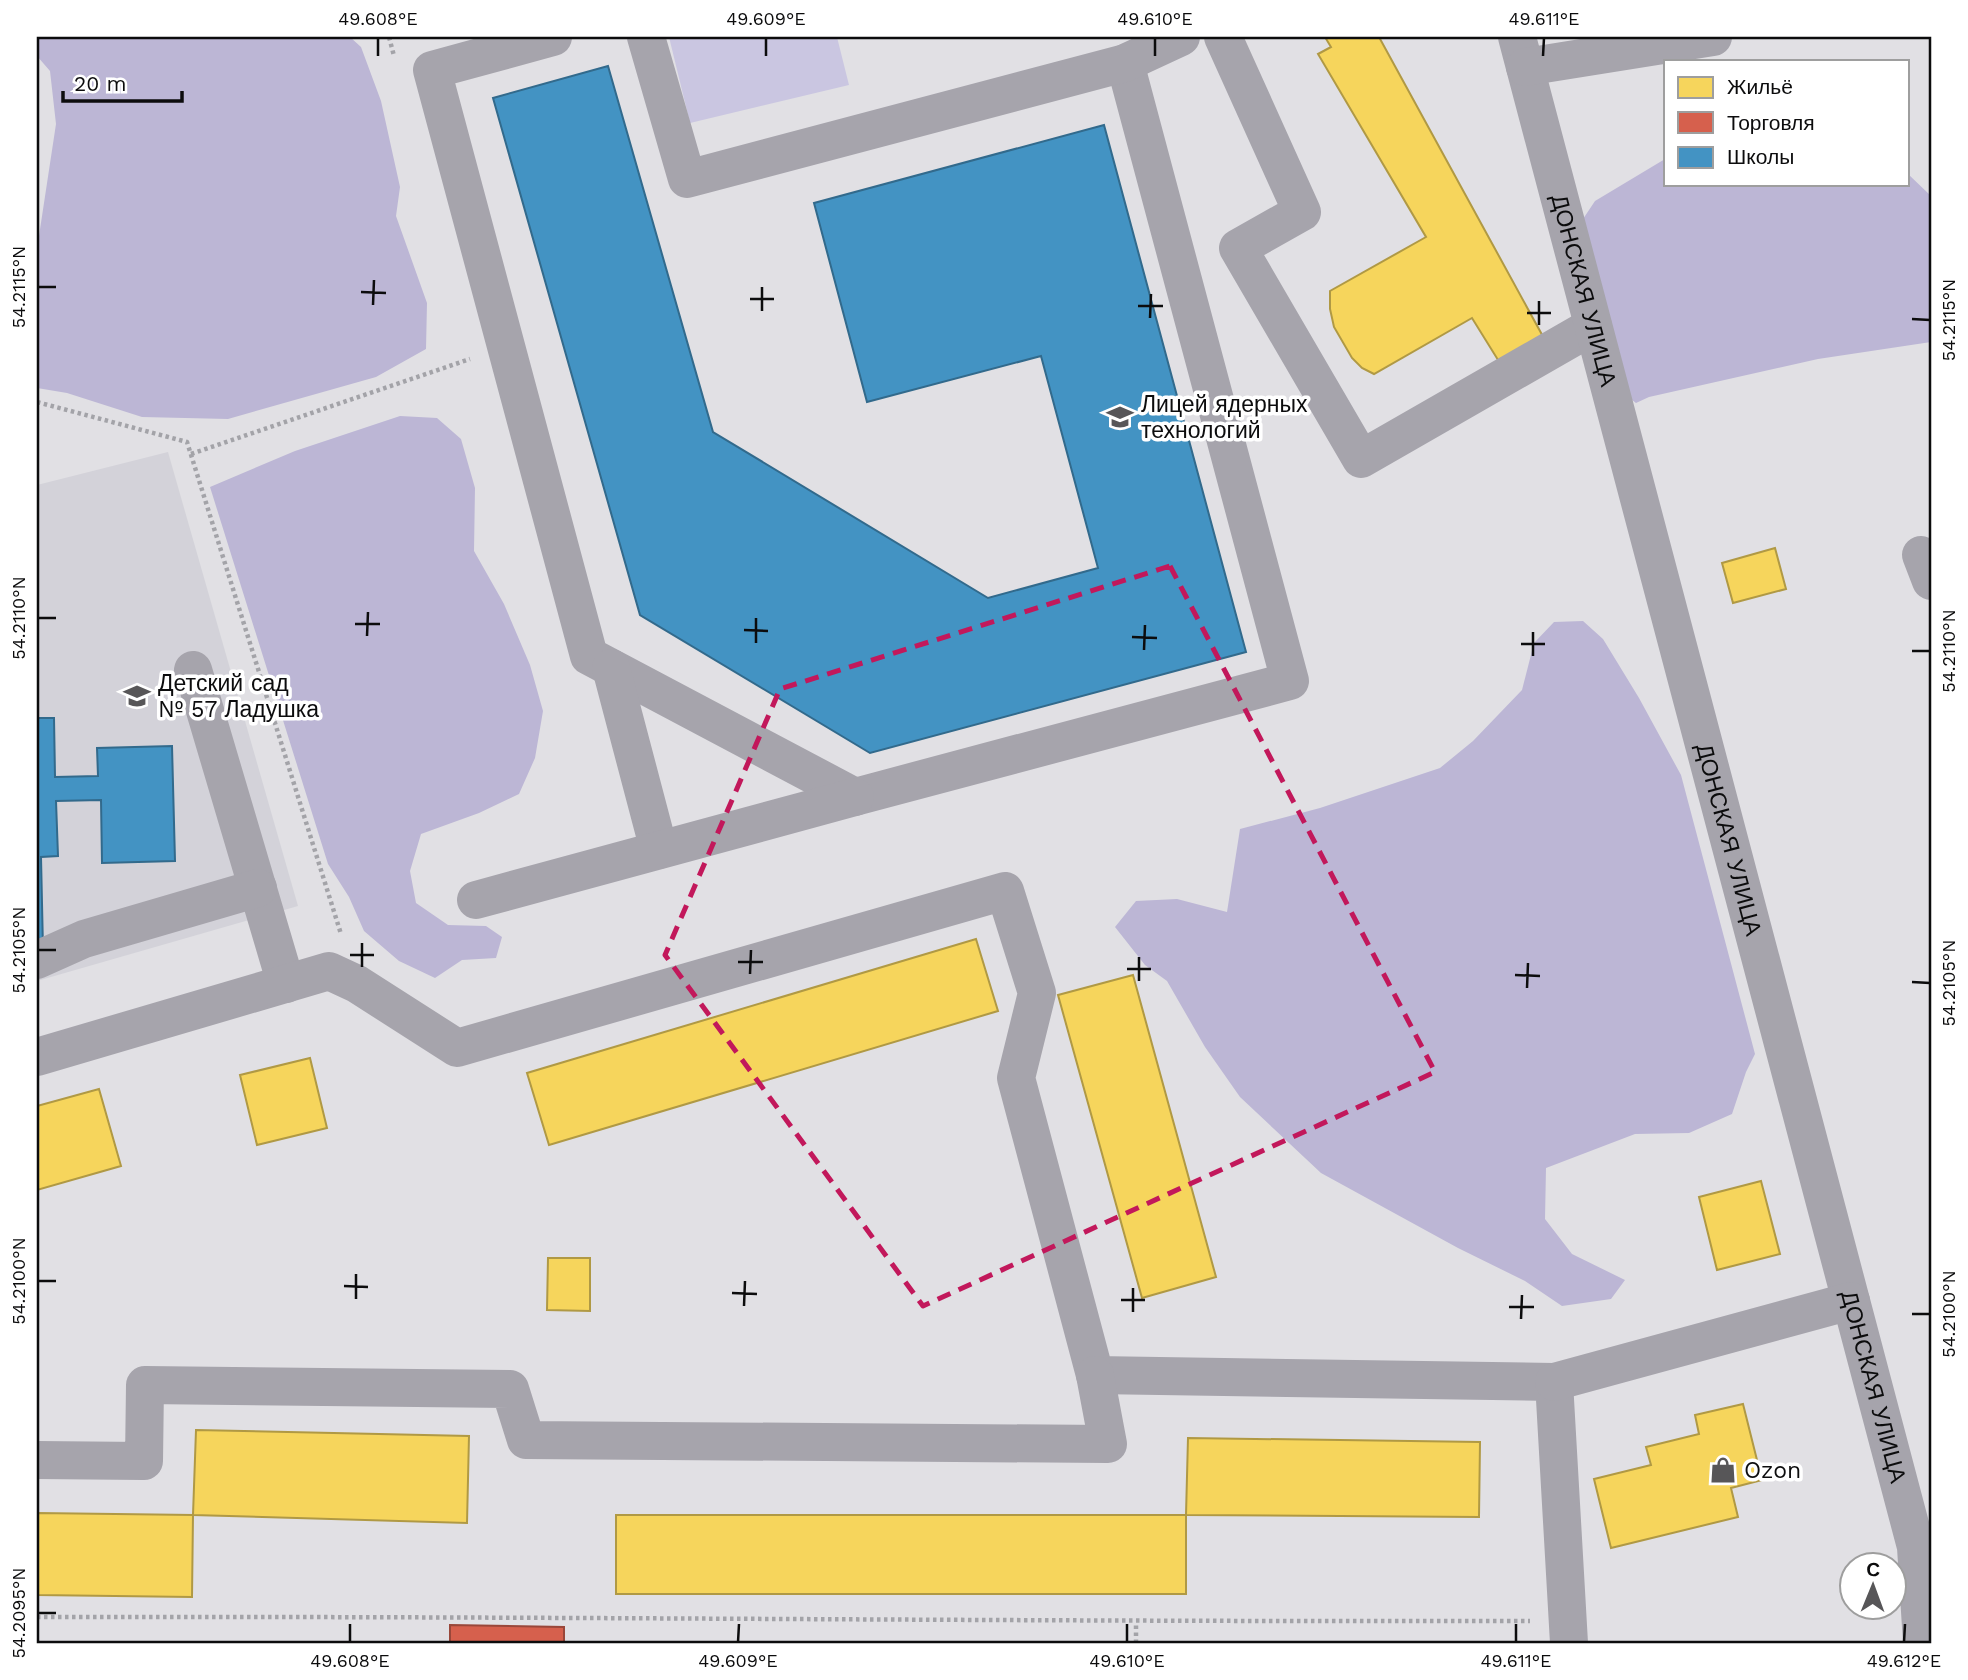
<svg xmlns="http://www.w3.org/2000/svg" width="1968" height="1680" font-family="'Work Sans',sans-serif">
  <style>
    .built { fill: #d3d2d9 }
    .green { fill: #cac6e1 }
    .forest { fill: #bcb6d5 }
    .homes { fill: #f6d55c; stroke: #b09944; stroke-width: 2 }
    .shops { fill: #d6604d; stroke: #99473a; stroke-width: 2 }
    .schools { fill: #4393c3; stroke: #326a8c; stroke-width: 2 }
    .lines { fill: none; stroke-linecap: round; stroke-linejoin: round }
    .path { stroke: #a3a3a8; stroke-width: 4.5; stroke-dasharray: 3.5 3.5; stroke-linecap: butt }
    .minor { stroke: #a6a4ac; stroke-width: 38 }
    .marked { fill: none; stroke: #c2185b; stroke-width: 5; stroke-dasharray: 14 9; stroke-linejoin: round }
    .ticks { fill: none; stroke: #0c0c0d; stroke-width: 2.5 }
    .labels { text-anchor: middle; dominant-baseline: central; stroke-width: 7; stroke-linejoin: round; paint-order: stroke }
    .street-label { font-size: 23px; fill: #0c0c0d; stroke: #fff }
    .poi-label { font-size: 23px; fill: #0c0c0d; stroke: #fff; text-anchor: start }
    .neatline { fill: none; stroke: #0c0c0d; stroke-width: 2.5 }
    .ticks-label { font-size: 18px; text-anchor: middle; fill: #0c0c0d }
  </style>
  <rect width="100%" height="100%" fill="#e1e0e4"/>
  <polygon class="built" points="168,452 298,906 37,981 37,485"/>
  <polygon class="green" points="669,37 837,37 849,85 690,123"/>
  <g class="forest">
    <polygon points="37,37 350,37 361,47 381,101 400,187 396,216 427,303 426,349 376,377 228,419 142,417 67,393 37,388 37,249 56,124 50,71 37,56"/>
    <polygon points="1665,159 1665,184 1907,184 1907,173 1931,196 1931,342 1818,359 1649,397 1636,403 1619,390 1583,219 1595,201"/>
    <polygon points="400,416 437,418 461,439 475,488 474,551 504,604 530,665 543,711 535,758 519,794 479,813 421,834 410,871 416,903 448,925 486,926 502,937 496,958 462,960 435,978 399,961 364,931 349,897 328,864 210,487 295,451"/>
    <polygon points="1583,621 1603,639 1639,698 1681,775 1755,1054 1746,1072 1732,1114 1689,1133 1635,1134 1546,1168 1545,1219 1572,1254 1625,1280 1611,1299 1562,1306 1525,1281 1458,1248 1321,1173 1240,1097 1205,1047 1167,981 1145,965 1115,927 1136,901 1177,899 1227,912 1240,829 1320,808 1440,768 1473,741 1522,690 1534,643 1554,622"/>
  </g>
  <g class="homes">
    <polygon points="1325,37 1379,37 1546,342 1503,368 1472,318 1374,374 1362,368 1352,358 1334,327 1330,309 1330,291 1426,237 1318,54 1331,47"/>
    <polygon points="1775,548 1786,589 1733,603 1722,563"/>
    <polygon points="976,939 998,1011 549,1145 527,1073"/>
    <polygon points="1133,975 1216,1277 1142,1298 1058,995"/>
    <polygon points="310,1058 327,1128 257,1145 240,1075"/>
    <polygon points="99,1089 121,1166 37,1190 37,1106"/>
    <polygon points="1761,1181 1780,1254 1717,1270 1699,1197"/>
    <polygon points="548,1258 590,1258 590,1311 547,1310"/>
    <polygon points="1743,1404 1762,1480 1731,1488 1738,1517 1611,1548 1594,1479 1651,1465 1646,1447 1699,1434 1695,1415"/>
    <polygon points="196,1430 469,1436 467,1523 193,1515"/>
    <polygon points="1188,1438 1480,1442 1479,1517 1186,1515"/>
    <polygon points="37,1513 193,1515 192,1597 37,1595"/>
    <rect x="616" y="1515" width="570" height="79"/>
  </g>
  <polygon class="shops" points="450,1625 564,1627 564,1643 450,1643"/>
  <g class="schools">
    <polygon points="608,66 713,432 988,598 1098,568 1041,356 867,402 814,203 1104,125 1246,652 870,753 640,615 493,98"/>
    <polygon points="37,718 54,718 55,777 98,776 97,748 172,746 175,861 102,863 101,800 56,801 58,856 41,857 43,949 37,949"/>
  </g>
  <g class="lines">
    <g class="path">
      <polyline points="389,37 394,56"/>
      <polyline points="37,402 187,442 341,934"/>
      <polyline points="191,454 470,359"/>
      <path d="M37,1617C535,1616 1032,1622 1530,1621"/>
      <polyline points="1136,1643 1136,1622"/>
    </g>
    <g class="minor">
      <polyline points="553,37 432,70 589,656 855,797 1290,681 1125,63"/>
      <polyline points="646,37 687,179 1125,63 1181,37"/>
      <polyline points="1223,37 1302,212 1238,248 1361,459 1593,326"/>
      <path id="s1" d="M1517,37L1916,1547L1922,1643"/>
      <polyline points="1525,67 1713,37"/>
      <polyline points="1921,555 1931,581"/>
      <polyline points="611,668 659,850"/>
      <polyline points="193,670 286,984"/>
      <polyline points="476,900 855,797"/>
      <polyline points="37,960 84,939 258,888"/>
      <polyline points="37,1057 329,971 357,984 457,1048 1005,891 1037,993 1016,1078 1095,1375 1554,1382 1569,1643"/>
      <polyline points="1554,1382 1851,1301"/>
      <polyline points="37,1460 144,1461 145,1385 510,1389 526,1440 1108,1444 1095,1375"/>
    </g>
  </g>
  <path class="marked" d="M1170,566L1435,1072L923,1306L665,955L780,689Z"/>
  <path class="ticks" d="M378,56V38M766,56V38M1155,56V38M1543,56L1544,38M38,287H56M361,292L386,293M750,299H774M373,305L374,280M1138,306H1163M762,311V287M1527,313H1551M1150,318L1151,294M1912,319L1930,320M1539,325V301M38,618H56M355,624H380M744,630L768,631M367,636L368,612M1132,637L1157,638M756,643V618M1521,644H1545M1144,650L1145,625M1912,651H1930M1533,656V632M38,950H56M350,955H374M738,962H763M362,967V943M1127,969H1151M750,974L751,950M1515,975L1540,976M1139,981V957M1912,982L1930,983M1527,988L1528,963M38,1281H56M344,1286L368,1287M732,1293L757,1294M356,1299V1274M1121,1300H1145M744,1306L745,1281M1509,1307H1534M1133,1312V1288M1912,1314H1930M1521,1319L1522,1295M38,1613H56M350,1642V1624M738,1642L739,1624M1127,1642V1624M1516,1642V1624M1904,1642L1905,1624"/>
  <defs>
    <g id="school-bare" transform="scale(2.1)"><path d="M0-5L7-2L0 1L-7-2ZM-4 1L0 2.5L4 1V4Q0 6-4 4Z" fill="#575658" stroke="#fff" stroke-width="2.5" paint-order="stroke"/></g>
    <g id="shop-bare" transform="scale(2.1)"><path d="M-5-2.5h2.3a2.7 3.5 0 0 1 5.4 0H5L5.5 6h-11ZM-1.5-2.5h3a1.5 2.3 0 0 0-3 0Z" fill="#575658" stroke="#fff" stroke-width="2.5" paint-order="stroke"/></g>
  </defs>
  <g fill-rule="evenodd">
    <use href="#school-bare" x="1120" y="417"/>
    <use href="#school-bare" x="137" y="696"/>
    <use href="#shop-bare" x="1723" y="1470"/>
  </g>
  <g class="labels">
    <g class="street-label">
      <text stroke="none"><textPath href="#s1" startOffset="262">ДОНСКАЯ УЛИЦА</textPath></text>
      <text stroke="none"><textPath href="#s1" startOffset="830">ДОНСКАЯ УЛИЦА</textPath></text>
      <text stroke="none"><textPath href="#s1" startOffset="1396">ДОНСКАЯ УЛИЦА</textPath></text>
    </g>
    <g class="poi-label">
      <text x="1141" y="404">Лицей ядерных<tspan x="1141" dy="26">технологий</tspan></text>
      <text x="158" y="683">Детский сад<tspan x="158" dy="26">№ 57 Ладушка</tspan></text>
      <text x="1744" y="1470">Ozon</text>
    </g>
  </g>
  <rect width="1968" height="1680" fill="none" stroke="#ffffff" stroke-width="77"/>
  <rect x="1664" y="60" width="245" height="126" fill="#ffffff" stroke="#9e9e9e" stroke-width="2"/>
  <rect x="1678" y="77" width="35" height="21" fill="#f6d55c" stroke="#9e9e9e" stroke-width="2"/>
  <text x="1727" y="94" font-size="21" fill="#0c0c0d">Жильё</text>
  <rect x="1678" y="112" width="35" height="21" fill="#d6604d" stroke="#9e9e9e" stroke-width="2"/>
  <text x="1727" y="130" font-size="21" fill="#0c0c0d">Торговля</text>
  <rect x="1678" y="147" width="35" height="21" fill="#4393c3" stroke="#9e9e9e" stroke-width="2"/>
  <text x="1727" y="164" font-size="21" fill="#0c0c0d">Школы</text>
  <g transform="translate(1873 1586) rotate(1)"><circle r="33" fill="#ffffff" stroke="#9e9e9e" stroke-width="2"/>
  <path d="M0-5L12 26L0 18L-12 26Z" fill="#575658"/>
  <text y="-10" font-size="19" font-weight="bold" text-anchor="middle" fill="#0c0c0d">С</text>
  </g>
  <path d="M63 91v10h119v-10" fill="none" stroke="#0c0c0d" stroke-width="3.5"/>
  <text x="74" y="91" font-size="21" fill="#0c0c0d" stroke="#ffffff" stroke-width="5" paint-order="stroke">20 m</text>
  <rect x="38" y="38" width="1892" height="1604" class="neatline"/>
  <g class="ticks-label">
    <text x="378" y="25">49.608°E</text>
    <text x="766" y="25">49.609°E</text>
    <text x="1155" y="25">49.610°E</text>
    <text x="1544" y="25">49.611°E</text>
    <text transform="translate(19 287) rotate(-90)" y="6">54.2115°N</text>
    <text transform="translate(1949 320) rotate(-90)" y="6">54.2115°N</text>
    <text transform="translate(19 618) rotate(-90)" y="6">54.2110°N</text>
    <text transform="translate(1949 651) rotate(-90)" y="6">54.2110°N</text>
    <text transform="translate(19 950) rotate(-90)" y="6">54.2105°N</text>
    <text transform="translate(1949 983) rotate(-90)" y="6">54.2105°N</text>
    <text transform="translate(19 1281) rotate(-90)" y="6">54.2100°N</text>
    <text transform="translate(1949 1314) rotate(-90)" y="6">54.2100°N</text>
    <text transform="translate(19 1613) rotate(-90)" y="6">54.2095°N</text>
    <text x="350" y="1667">49.608°E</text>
    <text x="738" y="1667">49.609°E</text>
    <text x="1127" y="1667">49.610°E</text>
    <text x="1516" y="1667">49.611°E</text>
    <text x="1904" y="1667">49.612°E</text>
  </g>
</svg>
